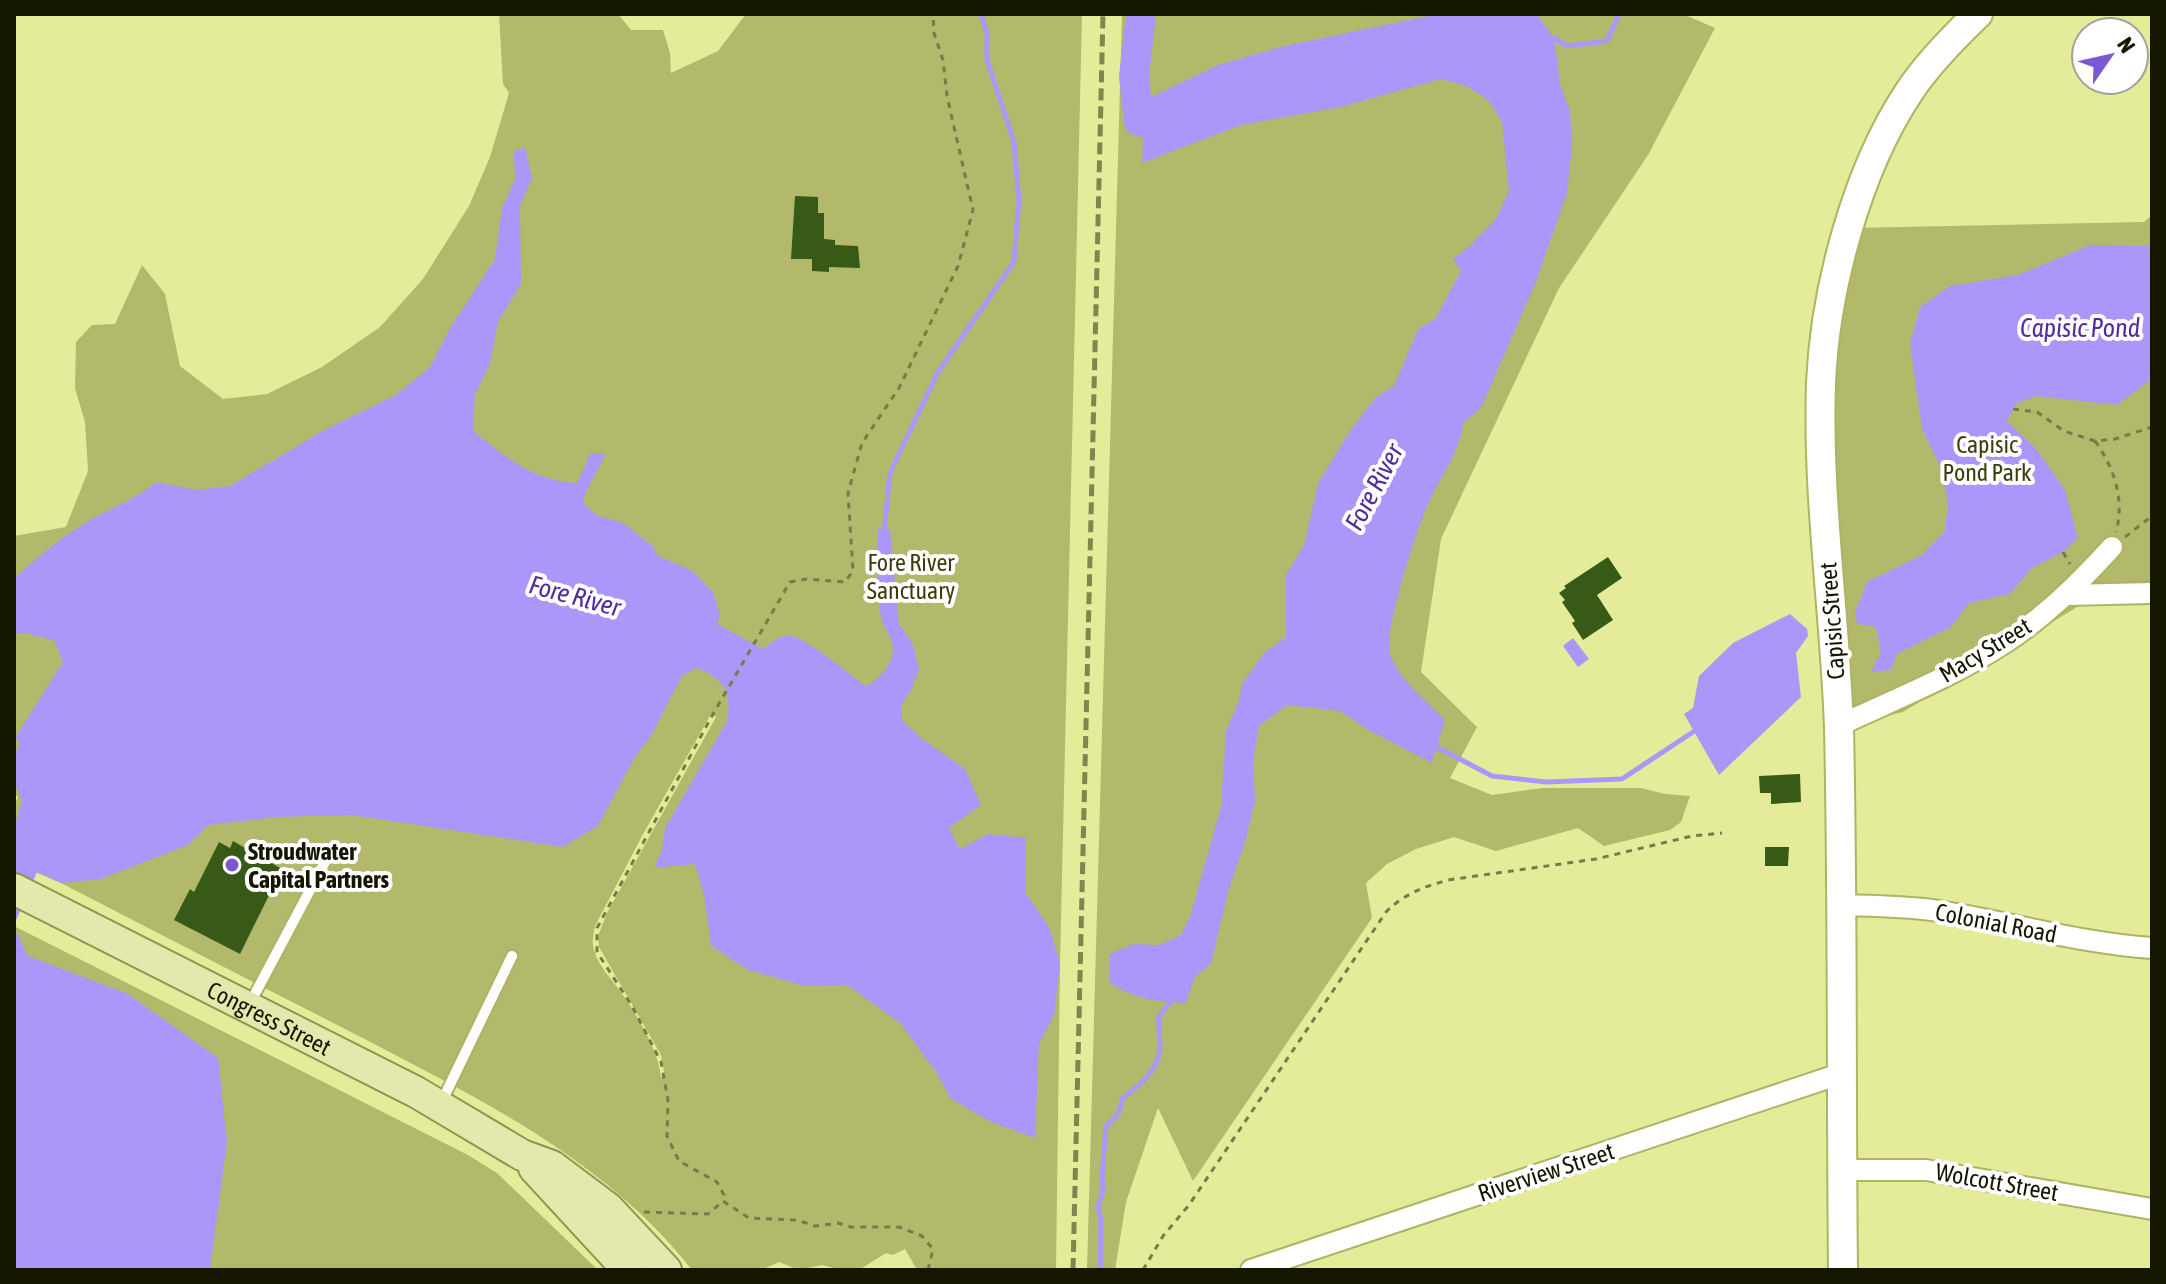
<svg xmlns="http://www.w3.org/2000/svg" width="2166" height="1284" font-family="'Asap Condensed',sans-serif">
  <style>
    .green { fill: #b2b96a; fill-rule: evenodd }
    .water { fill: #ac96f9 }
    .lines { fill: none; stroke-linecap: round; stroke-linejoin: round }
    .stream { stroke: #ac96f9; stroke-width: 5 }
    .river { stroke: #ac96f9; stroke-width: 30 }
    .building { fill: #375a16 }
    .lane-casing { stroke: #adb464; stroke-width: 14 }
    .street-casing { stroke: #adb464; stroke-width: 24 }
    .secondary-casing { stroke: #adb464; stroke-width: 32 }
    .primary-casing { stroke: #8f954d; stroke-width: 34 }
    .path { stroke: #777b49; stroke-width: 3; stroke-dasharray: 6 6; stroke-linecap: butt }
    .lane { stroke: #fff; stroke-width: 10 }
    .street { stroke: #fff; stroke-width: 20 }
    .secondary { stroke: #fff; stroke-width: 28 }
    .primary { stroke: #e3e8ad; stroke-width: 30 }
    .rail { stroke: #818550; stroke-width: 5; stroke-dasharray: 12 6; stroke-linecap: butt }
    .poi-dot { fill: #7b58d2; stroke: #fff; stroke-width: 3 }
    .labels { text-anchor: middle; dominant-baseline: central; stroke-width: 8; stroke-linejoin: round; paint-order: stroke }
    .park-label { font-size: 24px; fill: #3b3e0c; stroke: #fff }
    .street-label { font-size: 24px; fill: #151600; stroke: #fff }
    .poi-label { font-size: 24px; font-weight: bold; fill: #151600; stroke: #fff; text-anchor: start }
    .water-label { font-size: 26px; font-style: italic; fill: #522b9c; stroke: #fff }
  </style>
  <rect width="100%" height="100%" fill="#e4ec9a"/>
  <g class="green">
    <path d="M499,14H618L631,30H663L670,53L671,73L718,51L746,14H1082L1060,964L1056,1270H917L905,1249L893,1255L886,1253L859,1270H841L822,1265L799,1270L779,1262L761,1270H692C603,1157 472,1095 347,1030C251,981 156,932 61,883L14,863V806L18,797L14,794V536L66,527L88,471L85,422L75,388L76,342L92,325L115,324L142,265L165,294L180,366L223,399L267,394L322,367L380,327L423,279L469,206L490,157L509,93L503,84ZM711,714L716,717L607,913L598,936L599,947L661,1055L665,1077H661C659,1053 639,1018 625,998C615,982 595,964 593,945C592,939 594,932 595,926L642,836Z"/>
    <polygon points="1122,14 1683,14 1715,28 1648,155 1559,288 1441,539 1421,672 1477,727 1450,778 1492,795 1543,788 1641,788 1665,794 1690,796 1681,822 1670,830 1604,846 1578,828 1496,851 1454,837 1416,849 1387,864 1366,883 1372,918 1193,1181 1158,1108 1126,1202 1115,1270 1087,1270"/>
    <polygon points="2152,215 2152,588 2102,592 1903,712 1839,726 1821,444 1849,228 2144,222"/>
    <polygon points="14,926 468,1155 497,1173 598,1270 14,1270"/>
  </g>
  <g class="water">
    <path d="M1438,14H1537L1554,38L1560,84L1570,111L1572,146L1567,193L1536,282L1481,408L1463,423C1460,453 1439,479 1427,506C1417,530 1383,632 1390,654C1399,680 1426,700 1445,720L1432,763L1370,731L1340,711L1287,705L1259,726L1253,762L1255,801L1245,843L1229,888L1211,964L1195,977L1186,1003C1154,1002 1137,999 1109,983V954L1134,944L1159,945L1181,935L1191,914L1221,807L1226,731L1239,701L1242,684L1264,653L1286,637V575L1304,545L1318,483L1350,431L1376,397L1394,386L1418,329L1435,319L1461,271L1453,259L1472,244L1496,219L1509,191L1502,122L1488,100L1467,86L1441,79L1341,107L1241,125L1142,163L1145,100L1218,65L1284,46Z"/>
    <path d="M525,147L532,178L520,206L521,284L498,322L490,363L475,395L473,431C504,456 535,482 577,483L591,453L606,454L584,496V504L596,515L623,523L652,545L658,556L693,571L713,592L720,615L717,624L763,649C771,643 780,634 791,636C807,638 851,676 866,686C879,680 894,664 893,647C892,637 883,627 881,617C876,588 877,558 878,529H890L899,624L913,644L919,670L911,690L901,706L902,720L921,738L965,769L981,805L949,828L960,849L988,834L1026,838V893L1050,929L1060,964L1054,1015L1039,1044L1035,1138L991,1122L951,1099L936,1072L900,1023L847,985L805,986L748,970L711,946L704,895L695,864L654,868L662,850L665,828L727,721C732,691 725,680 697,668L682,676L651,736L635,757L598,826L563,847L352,815L276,817L209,825L188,845L101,879L61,883L37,872L14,925V829L22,800C12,781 10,762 20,743L15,738L63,662L54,640L29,634L14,633V578C40,556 65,533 96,517C117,505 138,498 156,482L197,490L230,486L324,430L396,395L430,367L449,330L495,259L502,208L515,180L514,152Z"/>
    <polygon points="2090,245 2152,246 2152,379 2117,405 2036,396 2016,404 2007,421 2037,450 2065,490 2078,538 2063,552 2032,568 2010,594 1969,603 1951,627 1897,654 1891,670 1871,672 1881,652 1876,627 1857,624 1855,612 1867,582 1922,555 1945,531 1948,504 1941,468 1922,429 1910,344 1920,307 1950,286 2018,275"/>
    <polygon points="1790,614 1807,629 1808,636 1796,653 1801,697 1719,775 1684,714 1693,708 1699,676 1733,643"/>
    <polygon points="1573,638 1589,659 1578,667 1563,646"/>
    <polygon points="14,927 28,956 128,994 218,1058 227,1142 210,1270 14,1270"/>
  </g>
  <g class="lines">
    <g class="stream">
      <polyline points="1548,40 1554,38 1567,46 1607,41 1619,14"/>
      <polyline points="884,532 890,473 938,372 1014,262 1019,201 1014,142 987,60 987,33 981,14"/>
      <polyline points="1433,745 1492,776 1546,782 1622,779 1699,728"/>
      <path d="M1100,1270L1101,1219L1098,1207L1103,1191L1102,1177L1106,1126L1119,1113L1122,1099C1138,1086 1158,1071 1160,1049C1160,1038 1158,1027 1159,1016L1174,998"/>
    </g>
    <polyline class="river" points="1141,14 1134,77 1139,121 1158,127 1181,116"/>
  </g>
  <g class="building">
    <polygon points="795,196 818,197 818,213 824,213 824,239 835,240 835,245 858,246 860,268 829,267 829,272 812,271 812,259 791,259"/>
    <polygon points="1608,557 1622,578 1597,595 1613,620 1583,640 1572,623 1575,621 1562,602 1565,600 1559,593 1566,588 1564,586"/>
    <polygon points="1800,774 1801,802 1771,804 1771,793 1760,793 1759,776"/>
    <polygon points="233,841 282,869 240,954 174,920 190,889 194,892 219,842 230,848"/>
    <polygon points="1765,847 1789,847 1788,866 1765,866"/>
  </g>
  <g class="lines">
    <g class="lane-casing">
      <g id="lane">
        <polyline points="249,1005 325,862"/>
        <polyline points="442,1101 512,956"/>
      </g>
    </g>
    <g class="street-casing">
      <g id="street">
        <polyline points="2068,595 2152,593"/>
        <path d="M1838,726C1893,700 1952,677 2003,644C2045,617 2079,583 2112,547"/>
        <path d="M1840,905C1871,906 1901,906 1932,910C2006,921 2078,943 2152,948"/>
        <polyline points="1842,1170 1926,1170 2152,1209"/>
        <polyline points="1251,1270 1840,1074"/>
      </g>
    </g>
    <g class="secondary-casing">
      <path id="secondary" d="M1843,1270C1841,1090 1843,909 1839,728C1835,613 1817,498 1821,383C1825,289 1857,170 1909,92C1927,64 1954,37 1978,14"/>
    </g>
    <g class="primary-casing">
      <g id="primary">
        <path id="s1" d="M14,889L416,1092L522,1155L552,1166L608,1208L666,1270"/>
        <polyline points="534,1168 628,1270"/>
      </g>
    </g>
    <g class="path">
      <polyline points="2013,409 2037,412 2064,431 2095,441 2115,439 2152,427"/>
      <path d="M2095,441C2114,467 2125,500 2116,532"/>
      <polyline points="2125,537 2152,516"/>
      <polyline points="2063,552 2070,564"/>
      <polyline points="644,1212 708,1214 723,1201"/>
      <polyline points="928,1270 933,1249 922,1236 899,1227 851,1227 838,1223 815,1226 797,1220 749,1218 723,1201 724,1195 717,1182 679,1161 667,1136 668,1100 661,1062 632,1006 597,952 597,928 713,714 790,582 807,579 845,582 853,571 848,493 862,443 899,388 958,266 973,210 947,96 943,60 934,33 933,14"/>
      <path d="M1143,1270L1163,1236L1189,1205L1386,912C1404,894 1423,887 1448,880L1596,859L1692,836L1722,833"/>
    </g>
    <use href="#lane" class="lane"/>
    <use href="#street" class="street"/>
    <use href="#secondary" class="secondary"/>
    <use href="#primary" class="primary"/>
    <polyline class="rail" points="1073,1270 1103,14"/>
  </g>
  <circle class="poi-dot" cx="232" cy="865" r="8"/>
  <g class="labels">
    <g class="park-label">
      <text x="1987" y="444">Capisic<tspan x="1987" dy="28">Pond Park</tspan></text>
      <text x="911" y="562">Fore River<tspan x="911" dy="28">Sanctuary</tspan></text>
    </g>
    <g class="street-label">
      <text transform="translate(1832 621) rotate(-94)">Capisic Street</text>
      <text transform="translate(1985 650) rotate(-31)">Macy Street</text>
      <text transform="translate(1996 923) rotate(11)">Colonial Road</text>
      <text stroke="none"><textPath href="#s1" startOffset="286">Congress Street</textPath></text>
      <text transform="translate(1546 1172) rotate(-18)">Riverview Street</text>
      <text transform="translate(1997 1182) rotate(10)">Wolcott Street</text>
    </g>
    <g class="poi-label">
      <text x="248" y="851">Stroudwater<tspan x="248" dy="28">Capital Partners</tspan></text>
    </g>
    <g class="water-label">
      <text x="2080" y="328">Capisic Pond</text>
      <text transform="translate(1374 487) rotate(-62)">Fore River</text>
      <text transform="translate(575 596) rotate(15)">Fore River</text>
    </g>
  </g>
  <rect width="2166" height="1284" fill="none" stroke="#151600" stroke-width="32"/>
  <g transform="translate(2110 56) rotate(56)"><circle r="38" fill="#ffffff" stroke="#a1a299" stroke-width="2"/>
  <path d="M0-6L14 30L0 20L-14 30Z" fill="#7b58d2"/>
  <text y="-12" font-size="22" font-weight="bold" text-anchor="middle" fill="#151600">N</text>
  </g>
</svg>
